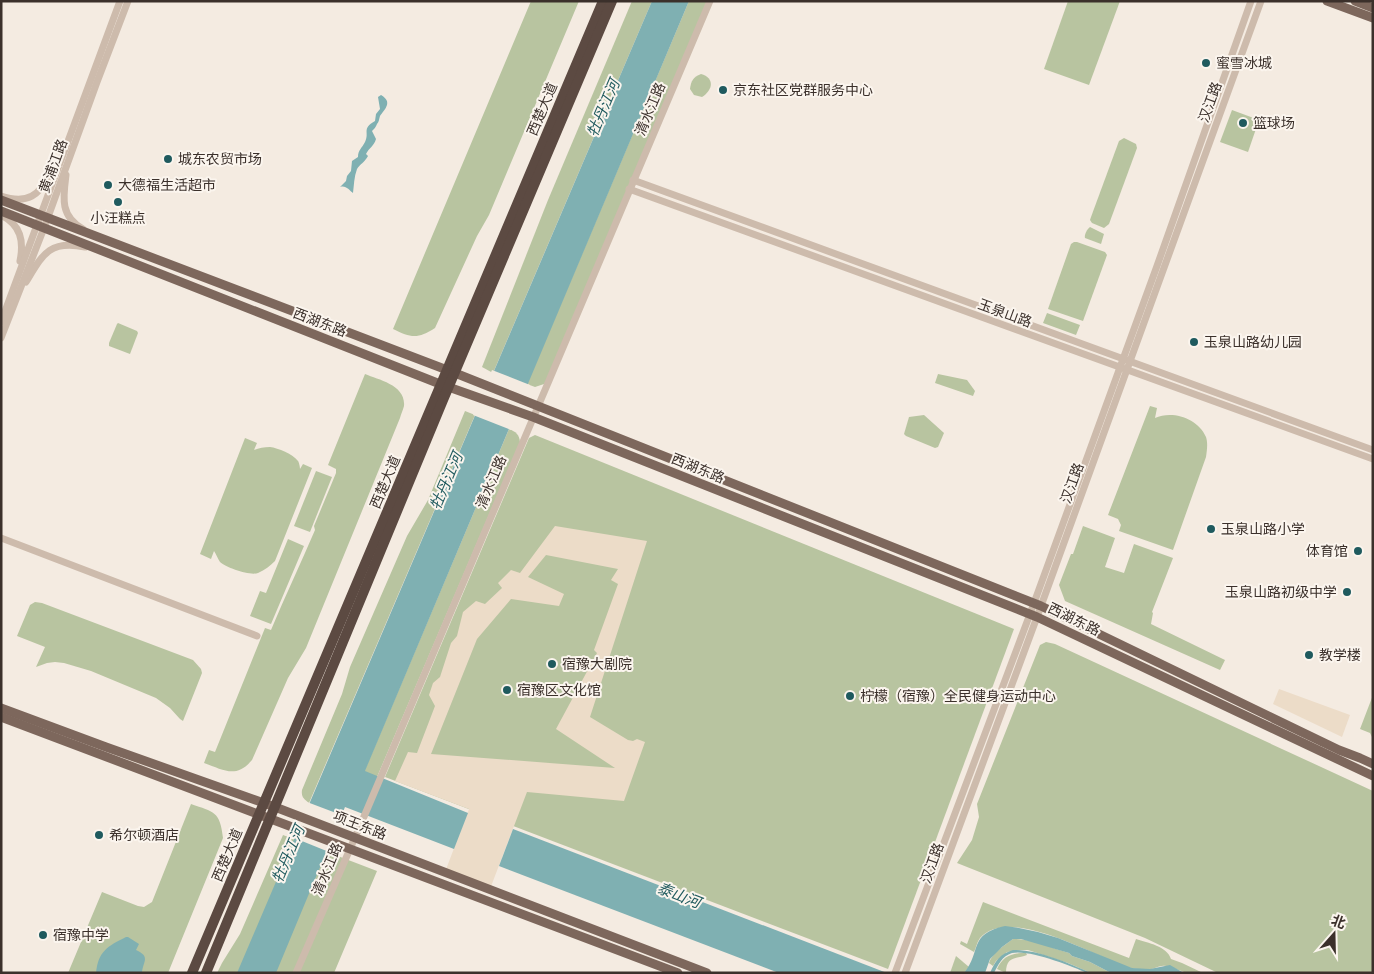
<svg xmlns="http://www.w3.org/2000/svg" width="1374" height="974" font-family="'Asap Condensed','Noto Sans SC',sans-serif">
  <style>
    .green { fill: #b8c4a0 }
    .plaza { fill: #ecdcc8; fill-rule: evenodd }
    .water { fill: #7fb0b2 }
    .pier { fill: #f4ebe1 }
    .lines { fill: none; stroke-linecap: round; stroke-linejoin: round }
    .minor { stroke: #cdbbac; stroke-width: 7 }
    .major { stroke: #7d675c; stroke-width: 9 }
    .highway { stroke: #5c4a42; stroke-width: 10 }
    .poi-dot { fill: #1f5a5e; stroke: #fbf5ee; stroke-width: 2 }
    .labels { text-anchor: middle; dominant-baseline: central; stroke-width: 4; stroke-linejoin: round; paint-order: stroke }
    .poi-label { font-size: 14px; fill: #3b302b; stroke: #fbf5ee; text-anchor: start }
    .street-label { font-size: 14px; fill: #3b302b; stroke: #fbf5ee }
    .water-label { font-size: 15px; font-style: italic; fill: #1f5a5e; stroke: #fbf5ee }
  </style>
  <rect width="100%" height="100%" fill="#f4ebe1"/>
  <g class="green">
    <path d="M531,1H579L489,215L477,236L435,328C418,339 411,338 393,329Z"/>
    <polygon points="632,1 652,1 493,373 482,367 548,200"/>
    <polygon points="689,1 708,1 547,380 544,384 535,387 527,384"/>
    <polygon points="1068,1 1120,1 1089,85 1044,69"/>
    <path d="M701,74C715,78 713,90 702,97L694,95L690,89C691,81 693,77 701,74Z"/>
    <polygon points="1232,110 1259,120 1248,152 1220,142"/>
    <polygon points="1124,138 1136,144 1137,148 1109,224 1104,228 1092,223 1090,220 1091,217 1119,141"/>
    <path d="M1090,227L1104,234L1101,244L1085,238C1084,235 1087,229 1090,227Z"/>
    <polygon points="1074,242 1077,242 1105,252 1107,255 1083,321 1048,309 1071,244"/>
    <polygon points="1047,313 1080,325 1076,335 1043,323"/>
    <polygon points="118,323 137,331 138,333 130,354 109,346 109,343 117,324"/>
    <path d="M365,374C379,380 406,385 404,406C403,410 401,414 400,418L306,648L288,678L252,760C236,779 224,770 204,763L209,750L215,752L265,628L271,630C285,596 301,563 315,530L314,526L336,473V469L328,465Z"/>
    <polygon points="938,374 967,380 975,391 973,396 935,383"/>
    <path d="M1150,406L1157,408L1155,418C1172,410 1198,418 1206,437C1208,443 1207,450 1206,457L1173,550L1119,531L1121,525L1118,519L1108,515Z"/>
    <path d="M465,411L475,415L309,803C304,799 301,797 302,790L342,694L350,667L407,536L428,500Z"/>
    <polygon points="924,415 944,433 938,447 935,448 906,436 904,434 909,417"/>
    <path d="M509,429C516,432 519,434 520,442L377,777L364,772Z"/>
    <polygon points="535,435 1014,629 888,969 385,777 529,438"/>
    <path d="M245,438L257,443L254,450C259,448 264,447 270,447C278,448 293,454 298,461C299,462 300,467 300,469L303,464L312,468L275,561C270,566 265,570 258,573C250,576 227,568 220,562C218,559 216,554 214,551L211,559L200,554Z"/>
    <polygon points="316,471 332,477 310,532 294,526"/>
    <polygon points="1083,526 1115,538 1105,567 1124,573 1134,544 1173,558 1152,612 1153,613 1151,624 1225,660 1220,670 1065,601 1059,585 1071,554 1073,554"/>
    <polygon points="288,539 304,546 271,624 250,616 260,591 266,593"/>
    <polygon points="35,602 42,603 193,660 201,669 202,673 183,721 180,719 170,708 156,698 91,671 64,663 55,662 47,663 36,667 45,647 17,636 30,605"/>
    <polygon points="1046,642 1055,644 1373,791 1373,973 1218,973 1145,938 957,863 972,840 979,817 977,804 1040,645"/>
    <polygon points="1373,695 1373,739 1370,733 1360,729"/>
    <path d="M191,804C214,812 220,811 223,838L168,973H68L102,892L138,906L144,907L152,902Z"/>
    <polygon points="283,835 377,871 334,973 217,973 222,963 240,934"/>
    <path d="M983,902L1129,958L1136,939C1148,943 1167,946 1171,959L1182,963L1203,973C1197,973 1189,974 1184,972C1177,970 1170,965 1162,966C1158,966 1154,969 1151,969C1145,970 1137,969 1131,968C1096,958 1010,904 980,938C977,942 976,948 974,952L960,944L961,941L967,944Z"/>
    <path d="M1013,939C1030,938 1052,948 1069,953L1072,956L1090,962L1111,973H1091L1068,963L1028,950H1021L1007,952L996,961L993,966L989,963C992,953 1005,945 1013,939Z"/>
    <path d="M1021,953H1026L1027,955C1016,959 1006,956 1006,973L997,969C1002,958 1009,954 1021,953Z"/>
    <polygon points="956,956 969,967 964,973 950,973"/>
  </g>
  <g class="plaza">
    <path d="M555,526L647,541L590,717L628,740L633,741L637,739L645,742L624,801L527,792L490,889L445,872L469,809L395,781L408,752L417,753L435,706L429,695L433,683L440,677L451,643L457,636L463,612L476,601L485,604L502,588L498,583L511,570L520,573ZM546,555L618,569L611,580L618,584L594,650L597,653L556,729L615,768L431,754L477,639L511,599L559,606L564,594L528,577Z"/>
    <polygon points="1279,689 1350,715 1342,737 1273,704"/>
  </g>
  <g class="water">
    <polygon points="652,1 689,1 365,771 468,813 454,849 345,807 276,973 237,973"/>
    <path d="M381,95C393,102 385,109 380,116C379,119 379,122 377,124C376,127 374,129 372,131L376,139C374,146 369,148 366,154L368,156C365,162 360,164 357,169C354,177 354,185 353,193C349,190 346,185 340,187L346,181L347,176L351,171L352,161L358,157C358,150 362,148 365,142C370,132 361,129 375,121L376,114L380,109L378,97Z"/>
    <polygon points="513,829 887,973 779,973 499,866"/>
    <path d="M1005,926L1019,928L1038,932L1058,938L1132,968L1150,969L1170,965L1184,973H1111L1090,962L1072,956L1069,953L1021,939H1013L1002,947L990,959L985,973H964C982,951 968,934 1005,926Z"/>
    <path d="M126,937H128L139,944L136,950C151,957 143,961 142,973H96C98,951 108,946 126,937Z"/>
    <path d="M1013,950C1036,949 1069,963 1091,973H1087C1072,966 1028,949 1012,953C1002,956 998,965 994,973H990C995,961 1000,954 1013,950Z"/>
  </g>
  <g class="pier">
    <polygon points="492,370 530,385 511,430 473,415"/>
    <polygon points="307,802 344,816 329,852 292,837"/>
  </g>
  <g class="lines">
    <g class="minor">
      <path d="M66,175C63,198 60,216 83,229"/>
      <polyline points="633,180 1373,450"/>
      <polyline points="629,189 1373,459"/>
      <path d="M1,196C28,205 39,195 52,173"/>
      <path d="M1,215C21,225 24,241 20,261"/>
      <path d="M26,282C43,254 49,240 85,247"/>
      <polyline points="1,322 120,1"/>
      <polyline points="1,338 44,228 97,82 128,1"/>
      <polyline points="1,538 257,636"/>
      <polyline points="296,973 363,819 710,1"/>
      <polyline points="895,973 1030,614 1157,266 1251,1"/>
      <polyline points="905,973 1037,617 1261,1"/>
    </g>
    <g class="major">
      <polyline points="1327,1 1373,18"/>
      <polyline points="1355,1 1373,8"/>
      <polyline points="1,200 455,373 1041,606 1339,750 1360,758 1373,764"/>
      <polyline points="1,211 440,384 533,417 1037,617 1373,776"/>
      <polyline points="1,708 106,747 275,807 707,973"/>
      <polyline points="1,717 678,973"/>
    </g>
    <g class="highway">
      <polyline points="192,973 603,1"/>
      <polyline points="206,973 443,400 612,1"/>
    </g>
  </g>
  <g class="poi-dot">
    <circle cx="1206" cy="63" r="5"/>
    <circle cx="723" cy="90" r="5"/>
    <circle cx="1243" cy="123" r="5"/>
    <circle cx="168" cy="159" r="5"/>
    <circle cx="108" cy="185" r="5"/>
    <circle cx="118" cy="202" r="5"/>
    <circle cx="1194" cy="342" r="5"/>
    <circle cx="1211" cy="529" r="5"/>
    <circle cx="1358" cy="551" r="5"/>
    <circle cx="1347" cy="592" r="5"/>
    <circle cx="1309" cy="655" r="5"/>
    <circle cx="552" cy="664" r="5"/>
    <circle cx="507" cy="690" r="5"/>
    <circle cx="850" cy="696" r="5"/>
    <circle cx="99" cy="835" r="5"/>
    <circle cx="43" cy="935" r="5"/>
  </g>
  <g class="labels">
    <g class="poi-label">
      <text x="1216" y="63">蜜雪冰城</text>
      <text x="733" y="90">京东社区党群服务中心</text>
      <text x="1253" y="123">篮球场</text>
      <text x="178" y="159">城东农贸市场</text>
      <text x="118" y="185">大德福生活超市</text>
      <text x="118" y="218" text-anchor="middle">小汪糕点</text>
      <text x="1204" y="342">玉泉山路幼儿园</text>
      <text x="1221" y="529">玉泉山路小学</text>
      <text x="1348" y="551" text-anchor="end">体育馆</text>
      <text x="1337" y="592" text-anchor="end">玉泉山路初级中学</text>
      <text x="1319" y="655">教学楼</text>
      <text x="562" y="664">宿豫大剧院</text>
      <text x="517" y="690">宿豫区文化馆</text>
      <text x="860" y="696">柠檬（宿豫）全民健身运动中心</text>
      <text x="109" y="835">希尔顿酒店</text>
      <text x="53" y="935">宿豫中学</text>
    </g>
    <g class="street-label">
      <text transform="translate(1210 102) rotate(-70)">汉江路</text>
      <text transform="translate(542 109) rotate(-67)">西楚大道</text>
      <text transform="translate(650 109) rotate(-67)">清水江路</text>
      <text transform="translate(53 166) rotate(-70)">黄浦江路</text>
      <text transform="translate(1005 313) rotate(20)">玉泉山路</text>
      <text transform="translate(320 322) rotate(21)">西湖东路</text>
      <text transform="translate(698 468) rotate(22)">西湖东路</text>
      <text transform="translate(385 482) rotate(-67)">西楚大道</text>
      <text transform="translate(491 482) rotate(-67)">清水江路</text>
      <text transform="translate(1072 483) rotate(-70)">汉江路</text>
      <text transform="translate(1074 619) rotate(26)">西湖东路</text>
      <text transform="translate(360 825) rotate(21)">项王东路</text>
      <text transform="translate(227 855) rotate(-67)">西楚大道</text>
      <text transform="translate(932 863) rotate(-70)">汉江路</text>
      <text transform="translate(327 869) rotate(-67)">清水江路</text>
    </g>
    <g class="water-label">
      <text transform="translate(603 108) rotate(-67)">牡丹江河</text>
      <text transform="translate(446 481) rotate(-67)">牡丹江河</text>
      <text transform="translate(288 854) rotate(-67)">牡丹江河</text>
      <text transform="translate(679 895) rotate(21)">泰山河</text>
    </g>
  </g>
  <rect width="1374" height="974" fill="none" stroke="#3b302b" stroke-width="5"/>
  <g transform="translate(1334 934) rotate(20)" stroke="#fbf5ee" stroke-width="4" paint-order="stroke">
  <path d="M0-4L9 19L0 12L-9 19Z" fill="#3b302b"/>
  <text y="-8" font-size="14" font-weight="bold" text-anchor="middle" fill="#3b302b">北</text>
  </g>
</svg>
